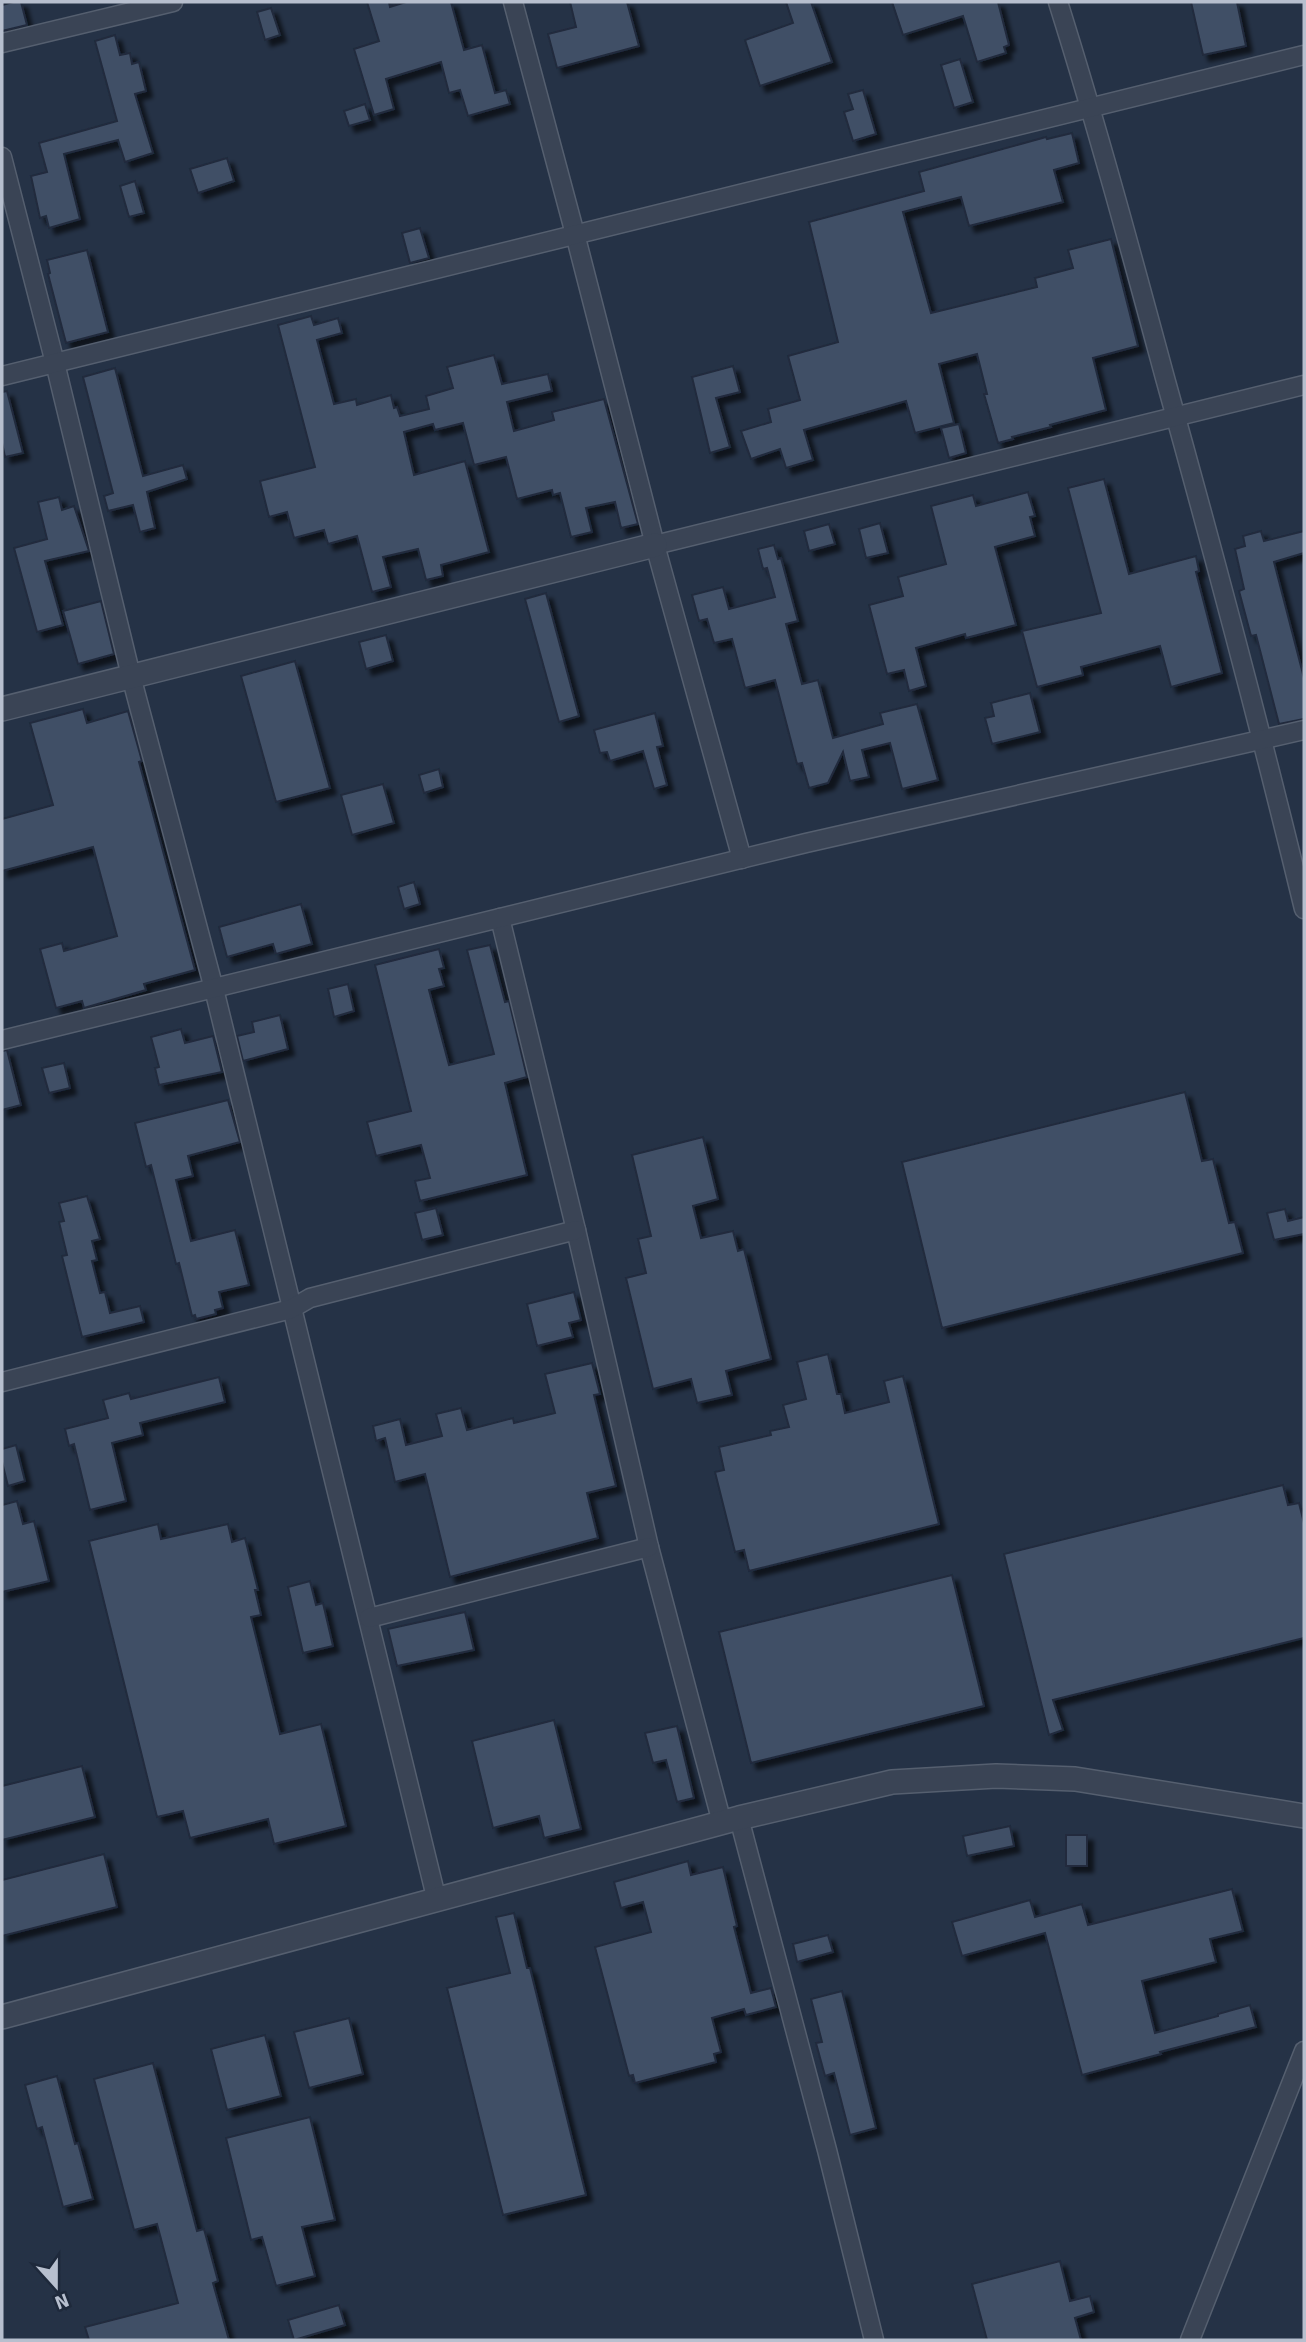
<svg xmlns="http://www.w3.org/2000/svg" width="1306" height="2342" font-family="Signika,sans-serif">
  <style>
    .building { fill: #414f66; stroke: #202b3d; stroke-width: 2; filter: url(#shadow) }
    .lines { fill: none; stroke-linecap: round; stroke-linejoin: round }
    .minor-casing { stroke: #555f6f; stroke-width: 21 }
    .tertiary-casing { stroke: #555f6f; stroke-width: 26 }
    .minor { stroke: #3a4455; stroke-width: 18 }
    .tertiary { stroke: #3a4455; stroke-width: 23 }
  </style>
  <defs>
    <filter id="shadow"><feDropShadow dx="6" dy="6" stdDeviation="2" flood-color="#0009"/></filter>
  </defs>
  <rect width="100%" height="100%" fill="#253246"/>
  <g class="building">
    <polygon points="13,2 21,2 27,25 2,31 2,5"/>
    <polygon points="367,2 389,2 390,7 406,2 451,2 464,50 482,45 495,93 506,90 510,104 468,116 460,90 449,93 441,62 386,79 394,109 374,115 354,49 379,41"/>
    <polygon points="570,2 627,2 639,46 557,68 548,34 576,27"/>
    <polygon points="786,2 811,2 832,62 760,86 745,40 793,23"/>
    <polygon points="892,2 998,2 1009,45 1004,47 1006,53 977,62 963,16 903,35"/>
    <polygon points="1191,2 1237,2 1246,46 1203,55"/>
    <polygon points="271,8 280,35 265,40 257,12"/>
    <polygon points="115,35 120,55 130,53 132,64 139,62 146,91 135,94 153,153 125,162 118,140 64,154 80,219 49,228 46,216 40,218 31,176 47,172 39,143 117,121 95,41"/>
    <polygon points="960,59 973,102 954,108 941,65"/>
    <polygon points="863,90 876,134 853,141 844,112 853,109 848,94"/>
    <polygon points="365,104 370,120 349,126 344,111"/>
    <polygon points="1072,133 1079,163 1054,170 1063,202 969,226 961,197 903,212 931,313 1037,287 1035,278 1073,268 1068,250 1111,239 1138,346 1093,358 1106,410 1050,425 1051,427 1012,437 1013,439 998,443 984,394 987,394 977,354 939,364 954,423 915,433 906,401 804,430 813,460 786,468 780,449 751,459 741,431 771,422 768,409 800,400 788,356 838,342 809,222 924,191 919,172 1046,137 1047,139"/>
    <polygon points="227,158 234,181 198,193 190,169"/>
    <polygon points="135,181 144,213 129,217 120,186"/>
    <polygon points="420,228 429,258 410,263 402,233"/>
    <polygon points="87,250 108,332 66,343 48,274 50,273 47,260"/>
    <polygon points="311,316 314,325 338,318 342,333 317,340 334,404 356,399 357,405 391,395 394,408 397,407 400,416 429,409 426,396 453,388 447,367 494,355 502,384 548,374 552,391 507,402 514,431 554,420 552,412 604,399 638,524 621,528 615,502 586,508 592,532 571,537 560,493 553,495 552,490 517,499 506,457 474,465 463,423 435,430 433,424 404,432 414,475 465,461 489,552 441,565 443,576 426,580 418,549 383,557 391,587 372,592 357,536 328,544 324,530 294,538 287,512 269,517 260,481 315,467 278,325"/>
    <polygon points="733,366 740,392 716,398 730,447 710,453 692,377"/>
    <polygon points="115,368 143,476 183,465 187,479 147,492 155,528 140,532 133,505 108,511 104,496 113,493 83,377"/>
    <polygon points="7,391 23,453 5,457 2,443 2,392"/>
    <polygon points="959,424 966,453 949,458 941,428"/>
    <polygon points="1104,479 1129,574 1196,556 1199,571 1196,572 1222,673 1171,687 1160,646 1081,667 1083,675 1037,687 1022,631 1101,613 1068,488"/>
    <polygon points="1028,492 1035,516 1030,517 1035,536 995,547 1016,625 966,638 965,634 916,648 926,686 909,691 904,670 887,674 869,605 903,596 898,577 946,564 931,506 973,495 976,506"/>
    <polygon points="59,497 62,510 74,506 89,551 45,561 63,625 37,632 14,548 47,539 38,502"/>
    <polygon points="880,523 888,553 866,558 859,529"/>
    <polygon points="829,524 835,544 809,551 804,531"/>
    <polygon points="1261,531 1264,541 1304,531 1304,553 1274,562 1304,678 1304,719 1279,724 1256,635 1251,636 1239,591 1244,589 1235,549 1245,546 1243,536"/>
    <polygon points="774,545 778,559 781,558 798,621 786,624 802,684 818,680 833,738 883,724 880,713 917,704 938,780 902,789 890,743 862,750 869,777 850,781 843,752 828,783 809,788 802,763 797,764 775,680 745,688 732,639 714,643 707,619 699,621 692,595 723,587 729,609 775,597 767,568 763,569 758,549"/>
    <polygon points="546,593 579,716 559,722 525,599"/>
    <polygon points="101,601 114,654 78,664 63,611"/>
    <polygon points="386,635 393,661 366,669 359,642"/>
    <polygon points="295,661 330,788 276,802 241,676"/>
    <polygon points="1030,693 1040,732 992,744 985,718 994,716 991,703"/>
    <polygon points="83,709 87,723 128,711 142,761 139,762 195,970 144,984 146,990 84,1008 82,1001 56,1008 40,949 62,943 64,951 117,936 93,847 2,871 2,819 53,805 30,723"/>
    <polygon points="655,713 663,746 657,747 667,785 654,789 643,751 610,761 607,752 600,753 594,730"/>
    <polygon points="439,769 443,787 424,793 419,775"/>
    <polygon points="383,784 394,823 352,835 341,795"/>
    <polygon points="414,882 420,904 404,909 398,887"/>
    <polygon points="301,904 312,944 276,954 273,944 227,957 219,927"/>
    <polygon points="490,945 505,1002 509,1001 527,1077 505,1083 527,1175 420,1201 415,1181 430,1178 421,1145 376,1156 367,1122 411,1111 375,965 439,949 444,968 439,969 444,986 429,990 449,1065 494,1054 467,950"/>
    <polygon points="348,984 354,1011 334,1017 328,989"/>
    <polygon points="280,1015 288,1049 243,1061 237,1036 254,1032 252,1022"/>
    <polygon points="181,1029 185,1043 213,1036 222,1072 159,1085 155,1068 159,1067 151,1037"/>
    <polygon points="7,1050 21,1105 2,1110 2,1051"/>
    <polygon points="64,1063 70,1088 49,1093 42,1068"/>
    <polygon points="1185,1092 1202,1161 1213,1159 1229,1223 1235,1222 1243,1253 942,1328 902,1162"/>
    <polygon points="228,1100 240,1142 188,1156 193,1176 176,1180 191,1241 235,1230 249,1285 219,1292 223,1308 215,1310 216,1314 196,1319 195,1315 192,1316 179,1263 176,1264 151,1165 146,1167 135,1123"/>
    <polygon points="703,1137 718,1199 693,1206 701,1238 733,1231 738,1251 744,1249 771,1359 726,1371 732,1395 697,1403 691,1379 653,1389 626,1278 646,1273 638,1239 651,1236 632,1155"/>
    <polygon points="87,1196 100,1239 92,1241 97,1260 92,1261 100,1293 105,1292 110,1313 140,1306 144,1322 82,1337 62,1256 67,1255 59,1222 64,1221 59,1203"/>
    <polygon points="436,1208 443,1235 422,1240 415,1213"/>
    <polygon points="1285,1209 1288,1221 1304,1217 1304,1234 1274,1240 1267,1213"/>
    <polygon points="574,1292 581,1320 569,1323 573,1337 537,1346 527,1304"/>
    <polygon points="828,1354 837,1394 841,1394 845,1413 889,1402 884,1381 903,1376 939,1524 749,1571 744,1550 735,1552 715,1472 724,1470 719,1447 771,1435 770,1431 789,1427 783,1405 806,1399 797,1362"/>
    <polygon points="592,1363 600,1394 594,1395 616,1486 587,1493 598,1538 450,1577 425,1474 395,1482 385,1438 376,1441 373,1426 400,1419 406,1445 442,1436 436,1414 461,1408 467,1430 513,1418 514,1423 555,1413 545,1374"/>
    <polygon points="219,1377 225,1402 140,1423 143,1435 112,1443 126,1501 90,1510 74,1444 69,1446 65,1429 108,1418 103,1400 129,1393 131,1399"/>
    <polygon points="16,1445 25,1481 8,1486 2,1462 2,1449"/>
    <polygon points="1283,1485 1288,1505 1299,1503 1304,1523 1304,1638 1053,1700 1063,1730 1049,1735 1004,1554"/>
    <polygon points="17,1501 23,1524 34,1521 49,1581 2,1592 2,1505"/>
    <polygon points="158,1524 161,1539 228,1524 232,1542 245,1538 258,1590 255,1590 261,1615 251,1617 280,1734 321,1724 346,1826 274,1844 268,1819 190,1838 183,1811 157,1817 89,1541"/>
    <polygon points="952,1575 984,1706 751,1763 719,1632"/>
    <polygon points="310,1581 316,1605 323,1603 333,1646 303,1653 288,1587"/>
    <polygon points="465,1612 474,1650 397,1666 388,1629"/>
    <polygon points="554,1720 581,1829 544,1838 539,1816 493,1828 472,1741"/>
    <polygon points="677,1726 694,1798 677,1802 666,1760 653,1763 645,1733"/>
    <polygon points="82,1766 95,1817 2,1840 2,1786"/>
    <polygon points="1010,1826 1014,1846 967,1856 963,1836"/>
    <rect x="1066" y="1835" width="21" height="31"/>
    <polygon points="104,1854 117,1907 2,1936 2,1880"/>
    <polygon points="688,1861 691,1875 723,1867 737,1926 734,1927 751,1993 771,1988 776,2007 746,2015 744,2009 712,2018 721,2052 714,2054 716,2062 635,2083 633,2075 629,2076 595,1947 651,1932 643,1902 621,1908 614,1882"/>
    <polygon points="1232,1889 1243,1931 1210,1939 1216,1962 1142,1981 1155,2033 1218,2016 1218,2014 1250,2005 1256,2027 1160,2052 1161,2054 1082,2075 1045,1933 962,1956 952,1922 1030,1900 1035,1917 1082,1904 1088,1925"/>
    <polygon points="514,1913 527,1968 530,1968 586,2195 503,2215 447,1988 510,1973 496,1917"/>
    <polygon points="828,1935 833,1952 797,1962 793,1944"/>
    <polygon points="842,1991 876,2128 850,2135 834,2073 825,2076 816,2043 822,2042 811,1999"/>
    <polygon points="349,2018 363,2074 309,2088 294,2032"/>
    <polygon points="265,2035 281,2096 227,2110 211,2049"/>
    <polygon points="153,2063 197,2231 204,2229 218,2281 213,2283 229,2340 89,2340 85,2327 178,2303 157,2224 134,2230 94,2079"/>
    <polygon points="57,2076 75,2144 78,2143 93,2199 63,2207 42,2127 37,2129 25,2085"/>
    <polygon points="310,2117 335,2220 302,2227 315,2276 276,2286 262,2237 251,2240 226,2138"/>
    <polygon points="1060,2261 1070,2301 1090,2296 1094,2312 1075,2318 1081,2340 987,2340 972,2284"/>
    <polygon points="339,2305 345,2325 294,2340 288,2320"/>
  </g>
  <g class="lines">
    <g class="minor-casing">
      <g id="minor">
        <polyline points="513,2 575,234 655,545 742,859"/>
        <path d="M1058,2C1097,126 1131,252 1165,378C1214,554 1261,731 1304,909"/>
        <polyline points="2,43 173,2"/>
        <polyline points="2,157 55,363 131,676 214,989 437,1901"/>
        <polyline points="2,376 1304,55"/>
        <polyline points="655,545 1304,385"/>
        <polyline points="500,918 576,1230 649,1547 722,1823"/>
        <polyline points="2,1040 806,843 1304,730"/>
        <polyline points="2,1382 291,1309 310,1298 576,1230"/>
        <polyline points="369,1618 649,1547"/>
        <polyline points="739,1818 827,2150 874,2340"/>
        <polyline points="1190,2340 1304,2051"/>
      </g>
    </g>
    <g class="tertiary-casing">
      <g id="tertiary">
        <polyline points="2,709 655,545"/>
        <polyline points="2,2017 739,1818 892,1782 996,1776 1075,1779 1304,1816"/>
      </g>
    </g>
    <use href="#minor" class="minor"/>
    <use href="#tertiary" class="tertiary"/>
  </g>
  <rect width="1306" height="2342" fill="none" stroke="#b7bfce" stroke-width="7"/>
  <g transform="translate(56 2286) rotate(159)" stroke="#1e293b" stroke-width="5" paint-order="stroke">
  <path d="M0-5L12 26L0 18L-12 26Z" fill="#b7bfce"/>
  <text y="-10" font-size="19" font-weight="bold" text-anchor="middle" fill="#b7bfce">N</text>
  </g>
</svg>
